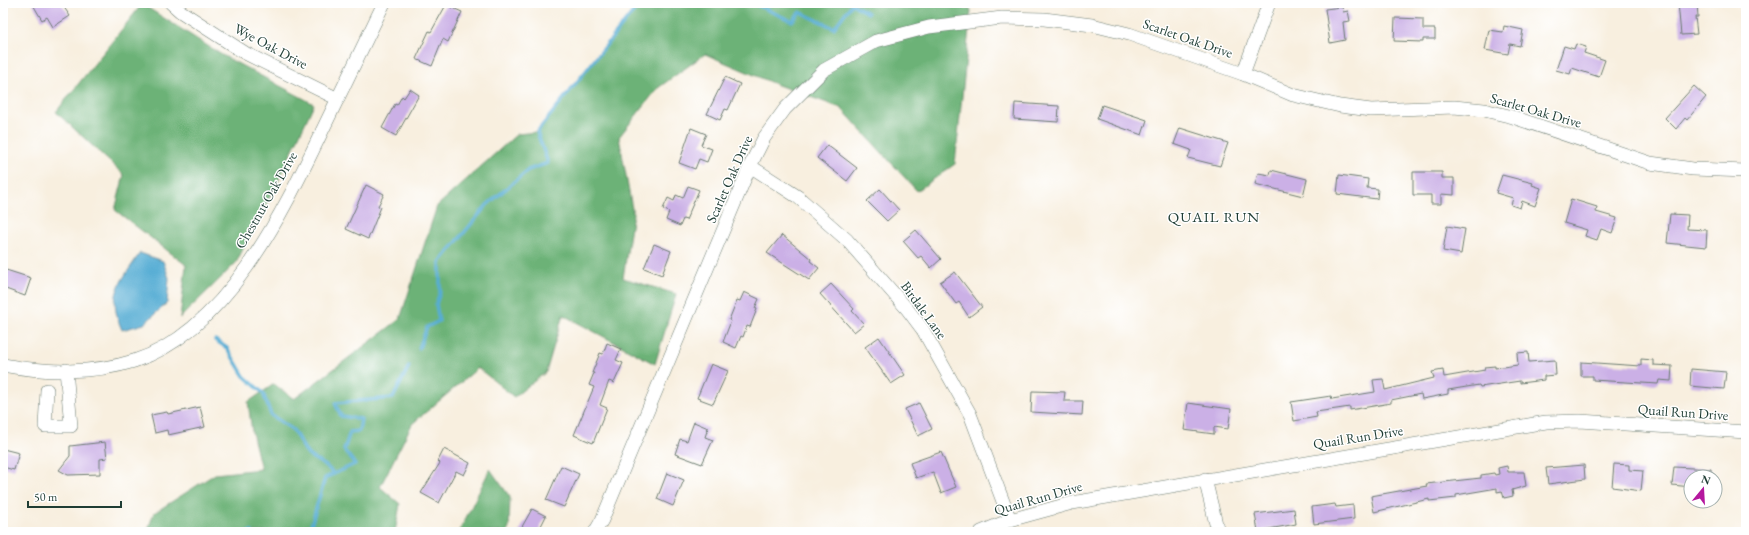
<svg xmlns="http://www.w3.org/2000/svg" width="1749" height="535" font-family="'EB Garamond',serif">
  <style>
    .forest { fill: #6cb277; stroke: #467856 }
    .water { fill: #57add4; stroke: #3b7584 }
    .lines { fill: none; stroke-linecap: round; stroke-linejoin: round }
    .stream { stroke: #57add4; stroke-width: 3.5 }
    .building { fill: #cbb0e6 }
    .minor-casing { stroke: #6b7b70; stroke-width: 14 }
    .minor { stroke: #fff; stroke-width: 13 }
    .labels { text-anchor: middle; dominant-baseline: central; stroke-width: 3; stroke-linejoin: round; paint-order: stroke }
    .street-label { font-size: 14px; fill: #1f3d34; stroke: #fff }
    .neighbourhood-label { font-size: 15px; letter-spacing: 1px; fill: #1f3d34; stroke: #fff }
  </style>
  <rect width="100%" height="100%" fill="#fff"/>
  <filter id="ink" filterUnits="userSpaceOnUse"><feTurbulence type="fractalNoise" baseFrequency=".025" numOctaves="2"/><feDisplacementMap in="SourceGraphic" scale="8" xChannelSelector="R" yChannelSelector="G"/><feConvolveMatrix kernelMatrix="1 2 1 2 8 2 1 2 1" color-interpolation-filters="sRGB"/></filter>
  <filter id="wash" filterUnits="userSpaceOnUse"><feTurbulence type="fractalNoise" baseFrequency=".012" numOctaves="4" result="noise"/><feDisplacementMap in="SourceGraphic" scale="16" xChannelSelector="R" yChannelSelector="G"/><feGaussianBlur stdDeviation="0.9" result="paint"/><feColorMatrix in="noise" values="0 0 0 0 0 0 0 0 0 0 0 0 0 0 0 0 0 1.4 0 .05"/><feComposite in="paint" operator="in"/></filter>
  <g filter="url(#wash)">
    <rect width="100%" height="100%" fill="#f8efdf"/>
    <g class="forest">
      <polygon points="640,3 946,3 971,10 955,164 917,191 841,108 775,84 705,54 658,88 619,137 633,214 623,278 676,294 655,364 563,315 546,372 514,397 478,368 412,424 380,487 400,504 395,532 147,532 154,513 215,474 261,469 252,432 248,402 274,384 294,399 400,319 437,206 517,134 537,132"/>
      <polygon points="142,4 222,55 314,104 281,175 236,263 180,318 186,265 115,210 124,175 56,112"/>
      <polygon points="490,469 510,497 509,528 507,532 459,532"/>
    </g>
    <path class="water" d="M140,253L163,261L169,278L167,303L144,324L122,330C106,294 121,282 140,253Z"/>
    <g class="lines">
      <g class="stream">
        <polyline points="717,3 721,3"/>
        <polyline points="752,3 792,21 800,12 834,28 852,4 868,13"/>
        <polyline points="215,340 227,348 244,376 263,393 271,415 293,430 308,455 326,466 334,474"/>
        <polyline points="419,348 427,327 439,321 436,304 440,292 440,262 487,205 528,170 548,163 537,132 640,3"/>
        <polyline points="249,532 252,532"/>
        <polyline points="309,532 325,478 355,464 344,450 350,432 359,431 361,419 341,416 335,403 393,398 409,366"/>
      </g>
    </g>
    <g id="blocks">
      <g class="building">
        <polygon points="32,3 61,3 70,16 53,27 47,17 42,20"/>
        <polygon points="1678,3 1697,3 1698,17 1695,17 1697,34 1681,35"/>
        <polygon points="446,5 462,12 448,42 443,39 432,66 416,59 429,31 431,32"/>
        <polygon points="1342,7 1343,12 1348,11 1350,21 1343,22 1345,40 1330,43 1325,9"/>
        <polygon points="1395,18 1423,19 1423,29 1435,29 1435,39 1423,39 1423,42 1394,41"/>
        <polygon points="1504,26 1523,30 1520,46 1510,44 1508,54 1485,50 1489,30 1503,32"/>
        <polygon points="1576,44 1586,47 1584,53 1605,60 1599,77 1572,68 1570,74 1556,70 1564,46 1574,49"/>
        <polygon points="725,77 740,84 728,110 725,109 720,120 707,114"/>
        <polygon points="1694,86 1706,97 1687,120 1685,118 1676,129 1665,118"/>
        <polygon points="410,89 419,95 396,136 382,128 395,104 397,105 402,96 404,98"/>
        <polygon points="1015,103 1059,106 1058,122 1014,119"/>
        <polygon points="1102,105 1147,120 1142,135 1097,119"/>
        <polygon points="691,128 706,134 701,145 712,149 707,162 699,159 695,169 679,163"/>
        <polygon points="1180,128 1228,143 1220,166 1188,158 1191,150 1174,144"/>
        <polygon points="827,145 857,168 847,181 817,158"/>
        <polygon points="1271,170 1307,179 1303,196 1255,184 1258,173 1270,175"/>
        <polygon points="1413,172 1442,172 1442,178 1454,178 1454,195 1441,194 1441,204 1431,204 1431,195 1413,195"/>
        <polygon points="1339,175 1368,179 1367,188 1378,189 1377,199 1337,194"/>
        <polygon points="1502,175 1533,183 1532,185 1541,188 1535,206 1522,201 1520,208 1511,205 1513,198 1496,193"/>
        <polygon points="366,185 384,194 378,206 381,207 368,239 346,229"/>
        <polygon points="688,186 699,190 686,220 683,219 680,226 666,220 669,212 663,209 668,198 674,201 676,195 683,198"/>
        <polygon points="880,189 899,210 887,221 867,201"/>
        <polygon points="1571,199 1597,207 1596,212 1617,218 1612,233 1601,229 1597,240 1585,236 1587,230 1564,223"/>
        <polygon points="1670,214 1688,215 1687,229 1707,230 1706,247 1667,243"/>
        <polygon points="1447,226 1465,229 1461,254 1443,251"/>
        <polygon points="916,230 941,259 931,268 921,256 918,258 903,241"/>
        <polygon points="782,235 811,259 810,261 819,268 809,280 767,253"/>
        <polygon points="654,244 671,251 662,275 644,268"/>
        <polygon points="3,269 31,278 25,296 3,288"/>
        <polygon points="955,272 982,307 969,317 959,302 956,304 940,282"/>
        <polygon points="831,284 854,309 852,311 864,324 854,332 820,294"/>
        <polygon points="744,292 759,299 755,308 757,309 750,327 747,326 743,337 741,336 736,348 723,342 731,321 729,320 737,300 740,301"/>
        <polygon points="879,337 905,375 891,384 865,347"/>
        <polygon points="607,343 621,349 616,360 623,363 614,383 609,381 600,405 607,408 593,443 574,435 594,387 589,385 594,373 592,373 600,353 603,354"/>
        <polygon points="1528,352 1529,362 1555,360 1556,375 1544,376 1544,380 1520,383 1520,381 1480,387 1479,385 1448,390 1448,394 1422,399 1421,394 1391,400 1391,403 1350,410 1350,407 1316,412 1317,417 1294,421 1291,402 1331,396 1332,399 1375,392 1373,380 1383,379 1385,390 1434,378 1432,372 1443,370 1444,377 1485,370 1484,367 1495,366 1495,368 1518,365 1517,353"/>
        <polygon points="1641,359 1653,360 1653,365 1672,366 1671,381 1659,380 1658,384 1593,380 1593,376 1581,376 1581,362 1641,366"/>
        <polygon points="711,364 728,371 713,404 697,398"/>
        <polygon points="1691,369 1726,372 1724,389 1690,386"/>
        <polygon points="1032,391 1065,392 1064,401 1083,401 1082,415 1031,412"/>
        <polygon points="919,403 932,429 918,436 905,409"/>
        <polygon points="1188,403 1231,409 1228,429 1214,427 1214,434 1184,430"/>
        <polygon points="200,407 205,427 168,435 167,430 155,433 151,415 167,412 168,414"/>
        <polygon points="694,422 708,428 705,437 713,440 702,464 675,454 680,439 687,441"/>
        <polygon points="105,442 107,458 100,459 100,474 68,475 59,470 70,456 70,446"/>
        <polygon points="3,449 19,453 14,470 3,467"/>
        <polygon points="444,449 470,463 464,475 456,471 439,503 421,493 440,463 438,461"/>
        <polygon points="941,452 956,487 941,493 933,472 916,478 910,463"/>
        <polygon points="1614,464 1629,465 1629,470 1643,471 1641,491 1612,487"/>
        <polygon points="1584,465 1585,479 1548,484 1546,468"/>
        <polygon points="561,466 579,474 564,507 546,500"/>
        <polygon points="1507,466 1508,472 1524,472 1526,486 1512,490 1513,496 1504,498 1502,491 1497,492 1497,488 1456,495 1456,498 1429,501 1429,499 1374,512 1371,496 1427,486 1426,484 1481,478 1481,475 1494,473 1495,475 1499,474 1498,468"/>
        <polygon points="1674,467 1711,469 1711,477 1691,477 1691,487 1672,485"/>
        <polygon points="667,473 684,480 673,506 657,499"/>
        <polygon points="1335,504 1336,507 1353,505 1354,519 1314,524 1312,507"/>
        <polygon points="532,509 546,516 538,532 519,532"/>
        <polygon points="1294,509 1296,524 1258,531 1255,514"/>
      </g>
    </g>
  </g>
  <g filter="url(#ink)">
    <use href="#blocks" fill-opacity="0" stroke="#6b7b70" stroke-width="1"/>
    <g class="lines">
      <g class="minor-casing">
        <g id="minor">
          <polyline points="171,3 180,11 245,53 338,99"/>
          <polyline points="1243,74 1269,3"/>
          <polyline points="750,166 798,197 847,240 908,310 923,330 970,414 1010,520"/>
          <path d="M3,365C45,373 93,374 134,361C228,331 285,208 325,125C345,84 364,44 384,3"/>
          <polyline points="47,390 45,426 71,426 66,370"/>
          <polyline points="1205,479 1218,532"/>
          <polyline points="595,532 602,520 750,166 764,138 785,109 824,70 876,41 929,27 1002,18 1044,19 1092,25 1129,34 1243,74 1293,95 1340,106 1371,110 1454,107 1484,110 1513,117 1650,163 1693,169 1746,171"/>
          <polyline points="981,532 1010,520 1072,503 1546,422 1580,421 1746,432"/>
        </g>
      </g>
      <use href="#minor" class="minor"/>
    </g>
  </g>
  <g class="labels">
    <g class="street-label">
      <text transform="translate(1188 38) rotate(19)">Scarlet Oak Drive</text>
      <text transform="translate(271 46) rotate(28)">Wye Oak Drive</text>
      <text transform="translate(1536 110) rotate(16)">Scarlet Oak Drive</text>
      <text transform="translate(729 179) rotate(-66)">Scarlet Oak Drive</text>
      <text transform="translate(266 200) rotate(-60)">Chestnut Oak Drive</text>
      <text transform="translate(924 310) rotate(54)">Birdale Lane</text>
      <text transform="translate(1683 412) rotate(4)">Quail Run Drive</text>
      <text transform="translate(1358 437) rotate(-9)">Quail Run Drive</text>
      <text transform="translate(1038 498) rotate(-16)">Quail Run Drive</text>
    </g>
    <g class="neighbourhood-label">
      <text x="1214" y="216">QUAIL RUN</text>
    </g>
  </g>
  <rect width="1749" height="535" fill="none" stroke="#fff" stroke-width="16"/>
  <g transform="translate(1703 489) rotate(18)"><circle r="19" fill="#ffffff" stroke="#a5b1ae"/>
  <path d="M0-3L7 15L0 10L-7 15Z" fill="#b5179e"/>
  <text y="-6" font-size="11" font-weight="bold" text-anchor="middle" fill="#1f3d34">N</text>
  </g>
  <path d="M28 501v6h93v-6" fill="none" stroke="#1f3d34" stroke-width="2"/>
  <text x="34" y="501" font-size="12" fill="#1f3d34" stroke="#ffffff" stroke-width="3" paint-order="stroke">50 m</text>
</svg>
